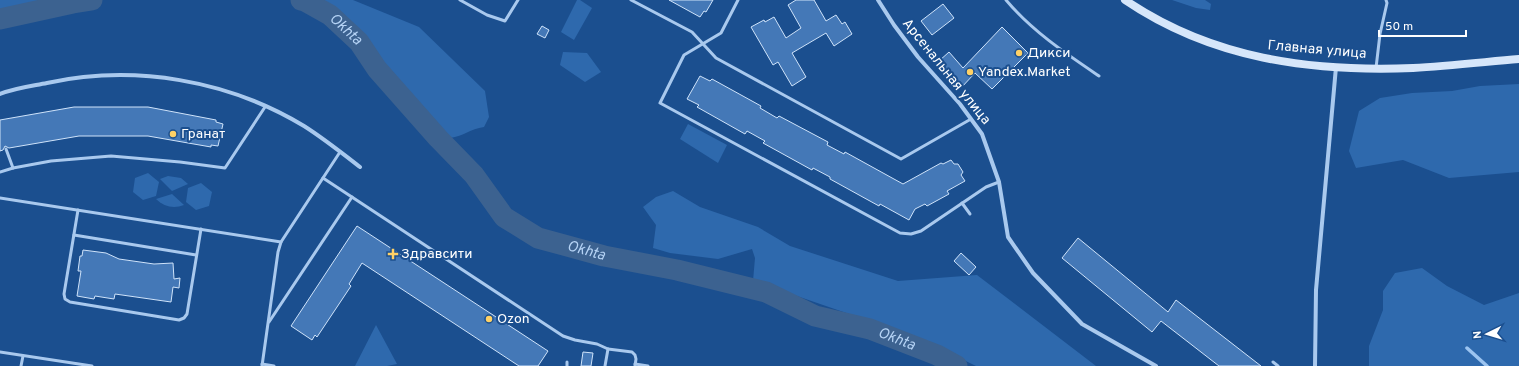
<svg xmlns="http://www.w3.org/2000/svg" width="1519" height="366" font-family="Overpass,sans-serif">
  <style>
    .green { fill: #2e69ad }
    .lines { fill: none; stroke-linecap: round; stroke-linejoin: round }
    .stream { stroke: #9cc4f0; stroke-width: 3.5 }
    .river { stroke: #3c6290; stroke-width: 21 }
    .building { fill: #4478b7; stroke: #cfe3fa }
    .lane { stroke: #a9c9ee; stroke-width: 3 }
    .street { stroke: #a9c9ee; stroke-width: 4 }
    .secondary { stroke: #d6e6fa; stroke-width: 8 }
    .poi-dot { fill: #ffd166; stroke: #1b4f8f; stroke-width: 1.5 }
    .labels { text-anchor: middle; dominant-baseline: central; stroke-width: 4; stroke-linejoin: round; paint-order: stroke }
    .street-label { font-size: 14px; fill: #fff; stroke: #1b4f8f }
    .poi-label { font-size: 14px; fill: #fff; stroke: #1b4f8f; text-anchor: start }
    .water-label { font-size: 15px; font-style: italic; fill: #b5d3f5; stroke: #1b4f8f }
  </style>
  <rect width="100%" height="100%" fill="#1b4f8f"/>
  <g class="green">
    <polygon points="0,0 67,0 0,14"/>
    <path d="M309,0H353L419,27L485,91L489,117L484,127C470,129 464,136 450,138L426,112L398,85L343,18Z"/>
    <polygon points="577,0 580,0 592,8 574,40 561,32"/>
    <polygon points="1172,0 1205,0 1211,4 1210,10 1196,8"/>
    <polygon points="563,52 587,53 601,72 585,82 560,65"/>
    <polygon points="1519,84 1519,172 1449,178 1403,160 1356,168 1349,151 1359,111 1380,98 1412,93 1452,91 1480,86"/>
    <polygon points="688,124 727,145 718,163 680,139"/>
    <polygon points="148,173 159,182 156,196 143,200 133,192 135,178"/>
    <polygon points="168,176 181,178 188,184 172,191 160,179"/>
    <polygon points="201,183 212,192 209,206 196,210 186,202 188,188"/>
    <polygon points="673,191 700,207 758,227 790,246 898,281 977,275 1096,366 976,366 945,351 887,327 753,281 755,258 752,249 718,259 670,253 653,248 656,225 643,207 656,197"/>
    <path d="M172,194L184,205C174,209 164,207 156,199Z"/>
    <polygon points="1422,268 1447,286 1484,305 1519,293 1519,366 1369,366 1369,346 1383,310 1383,291 1395,273"/>
    <polygon points="376,325 397,364 387,366 355,366"/>
  </g>
  <g class="lines">
    <polyline class="stream" points="1467,348 1487,366"/>
    <g class="river">
      <path id="s1" d="M301,0L305,1L330,15L359,42L377,69L438,138L474,175L504,217L538,238L604,256L677,270L766,292L815,316L870,329L937,355L957,366"/>
      <polyline points="0,19 73,3 92,0"/>
    </g>
  </g>
  <g class="building">
    <polygon points="669,0 713,0 706,12 704,11 700,17"/>
    <polygon points="796,0 814,0 826,21 836,15 842,24 845,22 852,34 834,46 826,33 792,53 806,77 792,86 778,62 773,65 751,27 764,20 765,22 774,17 786,38 801,28 788,5"/>
    <polygon points="943,4 954,18 932,35 921,21"/>
    <polygon points="542,26 549,30 545,38 537,34"/>
    <polygon points="1002,27 1028,53 992,89 975,73 960,89 951,79 953,77 939,61 949,52 963,68"/>
    <polygon points="700,76 710,81 712,79 761,106 760,108 777,118 779,116 828,142 827,145 844,154 845,152 903,184 941,163 943,164 951,160 954,164 958,164 963,172 961,175 965,181 947,191 949,194 927,206 925,204 915,209 909,220 880,204 879,206 830,179 830,177 813,168 812,170 763,143 765,141 747,131 745,134 697,107 699,105 687,99"/>
    <polygon points="74,107 148,107 216,120 216,122 223,124 218,146 211,145 211,147 148,136 79,136 9,148 5,146 3,150 0,151 0,120"/>
    <polygon points="357,226 548,351 538,366 519,366 362,263 349,284 351,286 317,337 315,335 312,340 291,326"/>
    <polygon points="1078,238 1168,312 1176,300 1261,366 1219,366 1161,321 1152,332 1062,258"/>
    <polygon points="83,250 106,253 119,259 154,264 173,263 174,279 180,278 179,288 173,287 171,302 115,294 114,299 95,296 94,299 77,296 81,271 78,271 80,256 82,256"/>
    <polygon points="961,253 976,267 969,275 954,261"/>
    <polygon points="583,352 593,353 591,366 581,366"/>
  </g>
  <g class="lines">
    <g class="lane">
      <polyline points="460,0 487,15 505,21 518,0"/>
      <polyline points="631,0 692,32 716,58 901,159 971,119"/>
      <polyline points="738,0 721,33 684,55 660,103 900,233 911,234 921,231 986,187 999,182"/>
      <path d="M1006,0C1032,31 1065,53 1099,76"/>
      <polyline points="1376,68 1380,34 1387,3 1386,0"/>
      <polyline points="6,149 13,168"/>
      <polyline points="0,172 13,168 51,161 111,156 180,162 225,168 265,107"/>
      <polyline points="323,178 563,336 575,340 597,344 608,349 632,352 635,355 636,359 635,366"/>
      <polyline points="0,198 281,242"/>
      <polyline points="962,203 970,214"/>
      <polyline points="78,210 64,294 65,299 70,302 179,320 184,318 187,314 201,229"/>
      <polyline points="74,235 196,255"/>
      <polyline points="269,322 352,197"/>
      <polyline points="0,352 92,366"/>
      <polyline points="1273,362 1278,366"/>
      <polyline points="262,364 274,366"/>
      <polyline points="635,364 648,366"/>
      <polyline points="21,366 23,356"/>
      <polyline points="262,366 278,252 281,242 340,152"/>
      <polyline points="567,366 567,362"/>
      <polyline points="605,366 608,349"/>
    </g>
    <g class="street">
      <polyline points="878,0 894,25 918,57 960,104 982,134 999,182 1008,237 1033,273 1082,324 1156,366"/>
      <path d="M0,94C15,88 32,86 47,83C134,64 228,80 304,126C323,138 342,153 360,167"/>
      <polyline points="1315,366 1316,290 1336,67"/>
    </g>
    <path class="secondary" d="M1125,0C1212,59 1310,72 1413,68C1448,66 1484,62 1519,59"/>
  </g>
  <g class="poi-dot">
    <circle cx="1019" cy="53" r="4"/>
    <circle cx="970" cy="72" r="4"/>
    <circle cx="173" cy="134" r="4"/>
    <path d="M391 248h4v4h4v4h-4v4h-4v-4h-4v-4h4z"/>
    <circle cx="489" cy="319" r="4"/>
  </g>
  <g class="labels">
    <g class="street-label">
      <text transform="translate(1317 50) rotate(5)">Главная улица</text>
      <text transform="translate(946 72) rotate(51)">Арсенальная улица</text>
    </g>
    <g class="poi-label">
      <text x="1027" y="53">Дикси</text>
      <text x="978" y="72">Yandex.Market</text>
      <text x="181" y="134">Гранат</text>
      <text x="401" y="254">Здравсити</text>
      <text x="497" y="319">Ozon</text>
    </g>
    <g class="water-label">
      <text stroke="none"><textPath href="#s1" startOffset="54">Okhta</textPath></text>
      <text stroke="none"><textPath href="#s1" startOffset="390">Okhta</textPath></text>
      <text stroke="none"><textPath href="#s1" startOffset="714">Okhta</textPath></text>
    </g>
  </g>
  <g transform="translate(1487 334) rotate(265)" stroke="#1b4f8f" stroke-width="3" paint-order="stroke">
  <path d="M0-3L7 15L0 10L-7 15Z" fill="#ffffff"/>
  <text y="-6" font-size="11" font-weight="bold" text-anchor="middle" fill="#ffffff">N</text>
  </g>
  <path d="M1379 30v6h87v-6" fill="none" stroke="#ffffff" stroke-width="2"/>
  <text x="1385" y="30" font-size="12" fill="#ffffff" stroke="#1b4f8f" stroke-width="3" paint-order="stroke">50 m</text>
</svg>
